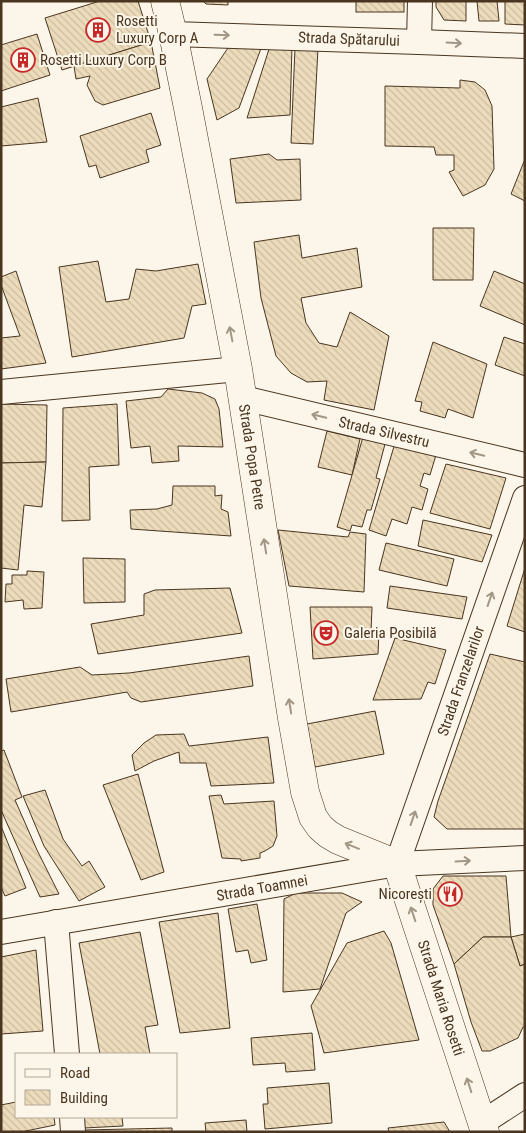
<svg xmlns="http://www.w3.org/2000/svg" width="526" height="1133" font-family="'Roboto Condensed',sans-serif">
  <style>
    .building { fill: url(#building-back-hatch); stroke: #4a3520 }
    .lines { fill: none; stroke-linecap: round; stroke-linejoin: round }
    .street-casing { stroke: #4a3520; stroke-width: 26 }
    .secondary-casing { stroke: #4a3520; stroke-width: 29 }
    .street { stroke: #fbf6e9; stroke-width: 24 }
    .secondary { stroke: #fbf6e9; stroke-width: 28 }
    .oneway { stroke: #a29684 }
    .labels { text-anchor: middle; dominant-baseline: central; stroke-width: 4; stroke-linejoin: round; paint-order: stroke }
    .poi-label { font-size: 15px; fill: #4a3520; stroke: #fbf6e9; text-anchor: start }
    .street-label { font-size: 15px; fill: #4a3520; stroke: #fbf6e9 }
  </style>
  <defs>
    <pattern id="building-back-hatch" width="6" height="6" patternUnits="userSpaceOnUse" patternTransform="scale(1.25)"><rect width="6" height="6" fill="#ecdcbc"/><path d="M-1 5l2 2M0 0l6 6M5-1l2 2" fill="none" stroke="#ccbda1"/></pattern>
  </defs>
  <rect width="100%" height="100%" fill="#fbf6e9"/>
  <g class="building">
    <polygon points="100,1 138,1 151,42 62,70 45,18"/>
    <polygon points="203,1 228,1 228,5 206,4"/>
    <rect x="356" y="1" width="48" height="11"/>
    <polygon points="436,1 466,1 466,21 444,20 436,7"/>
    <polygon points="477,1 497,1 499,21 479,21"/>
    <polygon points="505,1 525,1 525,25 505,24"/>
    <polygon points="37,34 50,75 1,91 1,45"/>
    <polygon points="151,42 160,88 103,105 95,101 87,85 90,76 76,79 74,66"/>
    <polygon points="232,42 263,43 239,108 217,120 207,79"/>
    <polygon points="270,46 292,46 290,115 247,118"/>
    <polygon points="295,48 318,48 313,144 291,143"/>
    <polygon points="460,80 475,82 485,90 492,106 494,169 485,185 463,196 449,172 454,170 454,155 436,155 434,147 385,146 385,86 460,88"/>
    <polygon points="38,98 47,142 1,146 1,107"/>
    <polygon points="151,113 161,145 146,150 149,162 100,178 96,165 89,167 80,136"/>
    <polygon points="269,154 277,160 300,159 301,200 236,203 230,159"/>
    <polygon points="525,159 525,201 511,194"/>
    <polygon points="433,228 474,228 473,280 433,280"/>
    <polygon points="299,235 302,258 357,248 362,287 301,298 306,323 319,343 337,347 350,312 389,336 374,410 324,400 327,381 307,382 291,373 276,356 261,298 254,242"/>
    <polygon points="98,261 106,302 129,299 136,269 156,271 198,264 206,304 192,306 184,338 72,357 59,267"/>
    <polygon points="16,271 46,363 1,369 1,338 20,336 1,285 1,277"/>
    <polygon points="494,271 525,284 525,325 480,306"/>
    <polygon points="504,337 525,344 525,376 495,365"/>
    <polygon points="433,342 487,364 473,418 448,409 445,418 420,411 422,402 415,401"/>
    <polygon points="168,389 202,393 215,399 219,409 223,447 178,446 179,461 152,463 150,446 131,448 126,401 161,397"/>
    <polygon points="1,404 47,405 46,462 1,463"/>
    <polygon points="117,404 119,465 89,467 90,520 62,521 63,408"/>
    <polygon points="327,431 360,439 352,475 318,467"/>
    <polygon points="363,437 385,444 376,478 380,479 371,510 367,510 362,527 352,525 350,531 337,527"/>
    <polygon points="395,443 436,455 430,475 424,473 420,486 428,489 422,510 412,507 407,524 392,519 386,536 369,530"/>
    <polygon points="46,462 42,507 24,505 18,570 1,568 1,463"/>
    <polygon points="446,464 506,478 490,529 430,513"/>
    <polygon points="173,486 215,486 215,496 222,495 221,509 228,512 231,536 131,529 130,510 157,509 172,505"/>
    <polygon points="423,520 492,535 482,562 418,546"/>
    <polygon points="278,530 348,537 350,532 366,534 364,592 289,586"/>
    <polygon points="386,543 454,559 447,586 379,570"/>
    <polygon points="83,558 125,559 125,602 84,603"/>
    <polygon points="525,568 525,632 507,626"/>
    <polygon points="27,571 44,572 42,608 24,609 23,600 5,602 6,584 12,584 12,575 27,575"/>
    <polygon points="390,586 467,597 462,619 387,608"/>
    <polygon points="230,588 242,633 98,654 91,624 144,615 144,594 155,590"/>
    <polygon points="310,607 372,607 371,632 379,631 378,654 313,659"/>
    <polygon points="395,638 446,650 435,684 428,682 421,699 373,700"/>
    <polygon points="490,654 525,662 525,829 447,829 434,817 438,801"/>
    <polygon points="249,656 253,686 141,702 131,698 127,692 11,712 6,679 80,667 92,675 129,673"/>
    <polygon points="375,711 384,754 315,767 307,724"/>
    <polygon points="184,734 189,746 268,737 274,783 211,786 206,763 180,763 179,752 154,761 135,771 132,755 144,743 156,735"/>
    <polygon points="4,750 22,797 15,800 37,850 59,894 40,897 1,810 1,751"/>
    <polygon points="138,774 164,872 141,880 103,785"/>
    <polygon points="45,790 63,839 82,866 89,861 105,887 79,901 44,846 23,796"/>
    <polygon points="221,795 224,804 274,801 277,836 273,846 265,851 260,853 260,858 241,861 241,859 222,858 209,796"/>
    <polygon points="1,826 26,888 5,896 1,887"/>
    <polygon points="443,876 506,876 511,937 483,937 454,964 433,905 433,889"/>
    <polygon points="296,893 342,893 362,902 346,913 320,989 283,992 284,899"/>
    <polygon points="257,904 267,960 251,963 248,950 236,952 228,909"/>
    <polygon points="218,913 230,1028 180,1033 159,922"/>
    <polygon points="384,931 391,943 419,1040 324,1053 311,1006 347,943"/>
    <polygon points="140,932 158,1025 145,1027 150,1054 100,1054 79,943"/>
    <polygon points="525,934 525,964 520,966 511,937"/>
    <polygon points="483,937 511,937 520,966 525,964 525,1027 523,1027 518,1038 490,1051 482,1051 471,1022 454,964"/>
    <polygon points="36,950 43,1031 1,1034 1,957"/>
    <polygon points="312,1033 315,1070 286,1072 285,1063 253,1065 251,1038"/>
    <polygon points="329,1083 332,1123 265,1129 263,1104 268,1104 267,1088"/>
    <polygon points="16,1102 16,1117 54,1117 55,1125 21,1132 1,1132 1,1105"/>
    <polygon points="83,1117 122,1117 123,1126 84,1128"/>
    <polygon points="246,1120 247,1132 206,1132 205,1123"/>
    <polygon points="444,1122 450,1132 389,1132 388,1128"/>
    <polygon points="172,1128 172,1132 85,1132 85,1130"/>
  </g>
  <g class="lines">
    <g class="street-casing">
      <g id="street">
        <polyline points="173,34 419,42 525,46"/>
        <polyline points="419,42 420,1"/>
        <polyline points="1,392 238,369"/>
        <polyline points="243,398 525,465"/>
        <polyline points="397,864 525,498"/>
        <polyline points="56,922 67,1054"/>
        <polyline points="1,932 397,864 525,858"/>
        <polyline points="72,1117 73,1132"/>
        <polyline points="482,1123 525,1095"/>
      </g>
    </g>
    <g class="secondary-casing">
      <polyline id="secondary" points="165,1 173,34 188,108 238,369 292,718 305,792 313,817 320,827 328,834 338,840 397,864 485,1132"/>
    </g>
    <use href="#street" class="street"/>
    <use href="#secondary" class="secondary"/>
  </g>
  <defs><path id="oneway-shaft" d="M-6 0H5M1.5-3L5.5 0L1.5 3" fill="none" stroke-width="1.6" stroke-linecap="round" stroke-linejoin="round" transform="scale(1.25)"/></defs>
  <g class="oneway">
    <use href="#oneway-shaft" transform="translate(222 35) rotate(2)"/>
    <use href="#oneway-shaft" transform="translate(454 43) rotate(3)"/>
    <use href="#oneway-shaft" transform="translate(231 334) rotate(-101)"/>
    <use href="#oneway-shaft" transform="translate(319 416) rotate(-167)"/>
    <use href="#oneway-shaft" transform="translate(477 454) rotate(-167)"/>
    <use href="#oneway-shaft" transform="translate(265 546) rotate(-99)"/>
    <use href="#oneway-shaft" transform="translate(490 599) rotate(-71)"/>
    <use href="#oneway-shaft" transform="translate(290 706) rotate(-99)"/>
    <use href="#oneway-shaft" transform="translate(413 818) rotate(-71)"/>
    <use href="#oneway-shaft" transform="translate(352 846) rotate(-158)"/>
    <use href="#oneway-shaft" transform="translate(463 861) rotate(-3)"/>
    <use href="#oneway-shaft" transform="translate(413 914) rotate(-108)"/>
    <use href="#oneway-shaft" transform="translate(469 1085) rotate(-108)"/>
  </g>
  <defs>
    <g id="building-ring" transform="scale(1.25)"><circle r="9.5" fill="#fbf6e9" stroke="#c62828" stroke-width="1.5"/><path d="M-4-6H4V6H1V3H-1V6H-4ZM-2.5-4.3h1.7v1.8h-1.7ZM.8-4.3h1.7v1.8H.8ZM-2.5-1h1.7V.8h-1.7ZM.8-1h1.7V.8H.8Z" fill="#c62828"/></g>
    <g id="theatre-ring" transform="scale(1.25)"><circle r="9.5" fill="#fbf6e9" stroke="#c62828" stroke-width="1.5"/><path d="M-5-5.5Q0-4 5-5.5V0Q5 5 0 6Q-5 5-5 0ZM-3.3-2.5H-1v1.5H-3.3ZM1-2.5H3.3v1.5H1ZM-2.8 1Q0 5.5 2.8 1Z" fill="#c62828"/></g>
    <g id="restaurant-ring" transform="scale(1.25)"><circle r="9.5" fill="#fbf6e9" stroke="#c62828" stroke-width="1.5"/><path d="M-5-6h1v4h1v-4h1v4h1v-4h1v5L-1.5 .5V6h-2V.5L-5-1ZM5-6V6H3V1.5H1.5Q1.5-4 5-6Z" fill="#c62828"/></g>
  </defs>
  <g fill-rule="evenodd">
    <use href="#building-ring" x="98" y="30"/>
    <use href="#building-ring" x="23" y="60"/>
    <use href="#theatre-ring" x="326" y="633"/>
    <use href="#restaurant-ring" x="450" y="894"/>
  </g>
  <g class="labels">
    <g class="poi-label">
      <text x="116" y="21">Rosetti<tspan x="116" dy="17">Luxury Corp A</tspan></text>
      <text x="40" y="60">Rosetti Luxury Corp B</text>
      <text x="344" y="633">Galeria Posibilă</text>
      <text x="432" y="894" text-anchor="end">Nicorești</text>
    </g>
    <g class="street-label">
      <text transform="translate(349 39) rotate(2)">Strada Spătarului</text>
      <text transform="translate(384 432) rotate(13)">Strada Silvestru</text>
      <text transform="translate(252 457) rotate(81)">Strada Popa Petre</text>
      <text transform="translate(461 681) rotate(-71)">Strada Franzelarilor</text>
      <text transform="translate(262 888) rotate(-10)">Strada Toamnei</text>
      <text transform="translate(441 998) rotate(72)">Strada Maria Rosetti</text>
    </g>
  </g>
  <rect width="526" height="1133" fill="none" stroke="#4a3520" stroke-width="5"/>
  <rect x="15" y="1053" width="162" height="65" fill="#fbf6e9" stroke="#b4a999"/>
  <rect x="25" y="1069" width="25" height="8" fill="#fbf6e9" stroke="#b4a999"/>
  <text x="60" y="1078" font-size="15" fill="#4a3520">Road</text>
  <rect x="25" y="1090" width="25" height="15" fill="url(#building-back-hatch)" stroke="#b4a999"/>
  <text x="60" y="1103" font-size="15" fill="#4a3520">Building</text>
</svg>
